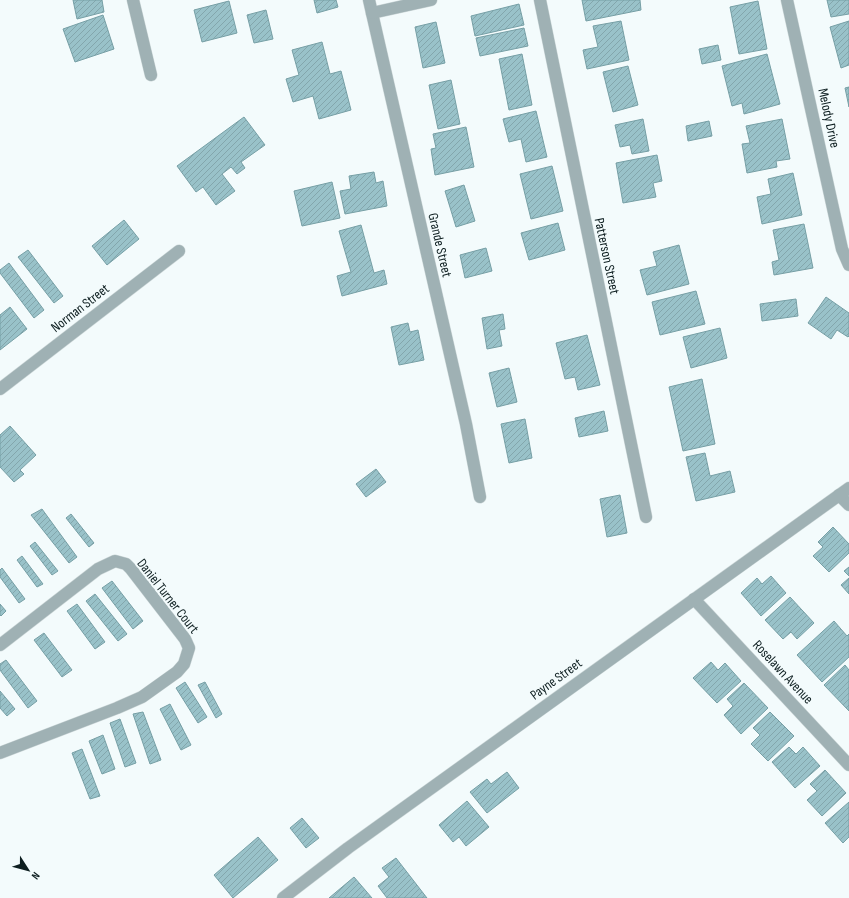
<svg xmlns="http://www.w3.org/2000/svg" width="849" height="898" font-family="'Sofia Sans Condensed',sans-serif">
  <style>
    .building { fill: url(#building-hatch); stroke: #769fa5 }
    .lines { fill: none; stroke-linecap: round; stroke-linejoin: round }
    .minor-casing { stroke: #ced8d9; stroke-width: 13 }
    .minor { stroke: #9fb1b4; stroke-width: 12 }
    .labels { text-anchor: middle; dominant-baseline: central; stroke-width: 4; stroke-linejoin: round; paint-order: stroke }
    .street-label { font-size: 14px; fill: #0d1e20; stroke: #f3fbfc }
  </style>
  <defs>
    <pattern id="building-hatch" width="6" height="6" patternUnits="userSpaceOnUse"><rect width="6" height="6" fill="#99c2c9"/><path d="M-1 1l2-2M0 6l6-6M5 7l2-2" fill="none" stroke="#83a6ac"/></pattern>
  </defs>
  <rect width="100%" height="100%" fill="#f3fbfc"/>
  <g class="building">
    <polygon points="73,0 102,0 104,12 77,19"/>
    <polygon points="314,0 336,0 338,7 317,13"/>
    <polygon points="582,0 640,0 641,10 586,21"/>
    <polygon points="827,0 849,0 849,14 831,17"/>
    <polygon points="229,1 237,33 202,42 194,10"/>
    <polygon points="758,1 767,49 739,54 730,7"/>
    <polygon points="519,4 524,25 475,36 471,16"/>
    <polygon points="266,10 273,39 254,43 247,15"/>
    <polygon points="103,15 114,49 75,62 63,29"/>
    <polygon points="621,21 629,60 587,69 583,50 598,47 593,26"/>
    <polygon points="849,21 849,65 841,68 830,27"/>
    <polygon points="436,22 445,63 423,68 415,27"/>
    <polygon points="524,28 528,46 480,56 476,38"/>
    <polygon points="322,42 330,74 341,71 351,110 319,119 313,96 293,102 286,79 299,75 292,50"/>
    <polygon points="718,45 721,60 702,64 699,49"/>
    <polygon points="522,54 532,105 509,110 499,59"/>
    <polygon points="767,54 780,104 744,114 742,103 732,106 722,66"/>
    <polygon points="628,66 638,105 613,112 603,72"/>
    <polygon points="451,80 460,124 438,129 429,85"/>
    <polygon points="849,87 849,107 845,88"/>
    <polygon points="536,111 547,157 526,162 521,139 509,142 503,119"/>
    <polygon points="244,117 265,145 241,162 245,168 237,174 231,167 222,174 235,191 216,205 203,187 196,192 177,166"/>
    <polygon points="643,119 649,151 632,154 630,145 620,147 615,125"/>
    <polygon points="782,119 790,159 776,161 777,167 747,173 742,144 750,143 746,126"/>
    <polygon points="709,121 712,136 688,141 686,126"/>
    <polygon points="466,127 474,167 435,175 431,149 436,148 433,134"/>
    <polygon points="657,155 662,181 653,183 656,197 623,203 616,163"/>
    <polygon points="552,166 563,211 531,219 520,174"/>
    <polygon points="374,172 376,183 383,181 387,206 345,214 340,191 351,189 349,176"/>
    <polygon points="793,173 802,215 762,224 757,197 771,194 768,179"/>
    <polygon points="332,182 340,218 302,226 294,191"/>
    <polygon points="464,185 475,221 456,227 445,191"/>
    <polygon points="124,220 139,239 107,265 92,246"/>
    <polygon points="558,223 565,250 529,260 521,233"/>
    <polygon points="804,224 813,268 774,275 772,262 779,260 773,230"/>
    <polygon points="361,225 374,273 384,270 387,284 342,296 337,276 351,272 339,231"/>
    <polygon points="679,245 689,284 647,295 640,270 657,266 653,252"/>
    <polygon points="486,248 492,271 465,278 460,255"/>
    <polygon points="28,250 63,296 54,303 18,257"/>
    <polygon points="9,263 44,310 34,318 0,273 0,270"/>
    <polygon points="696,291 705,324 660,335 652,302"/>
    <polygon points="826,297 849,313 849,336 848,337 837,330 831,339 808,323"/>
    <polygon points="796,299 798,316 762,321 760,304"/>
    <polygon points="10,307 27,329 0,350 0,315"/>
    <polygon points="503,314 505,329 499,330 502,346 487,349 482,318"/>
    <polygon points="408,323 410,332 418,330 424,360 399,365 391,327"/>
    <polygon points="720,328 727,358 691,368 683,337"/>
    <polygon points="587,335 600,385 578,390 575,377 565,379 556,343"/>
    <polygon points="509,368 517,402 497,407 489,373"/>
    <polygon points="702,379 715,444 683,451 669,387"/>
    <polygon points="604,411 608,431 579,437 575,418"/>
    <polygon points="525,419 532,458 509,463 501,424"/>
    <polygon points="10,426 36,455 20,470 24,474 14,482 0,467 0,435"/>
    <polygon points="705,453 710,476 730,471 735,492 696,501 686,457"/>
    <polygon points="376,469 386,482 366,497 356,484"/>
    <polygon points="620,495 627,533 607,537 600,499"/>
    <polygon points="42,509 77,557 69,563 31,515"/>
    <polygon points="71,514 94,543 89,547 66,518"/>
    <polygon points="833,527 849,544 849,553 829,572 813,556 823,547 818,542"/>
    <polygon points="35,542 58,571 52,575 30,546"/>
    <polygon points="22,556 43,584 37,587 17,560"/>
    <polygon points="849,567 849,576 844,571"/>
    <polygon points="2,568 25,599 19,603 0,577 0,570"/>
    <polygon points="771,576 786,593 761,616 741,593 757,578 762,584"/>
    <polygon points="849,578 849,594 841,585"/>
    <polygon points="112,581 143,621 133,629 102,588"/>
    <polygon points="95,594 127,634 118,641 86,601"/>
    <polygon points="790,597 814,623 797,639 791,632 783,639 765,620"/>
    <polygon points="0,604 6,611 1,616 0,615"/>
    <polygon points="77,604 105,642 95,649 67,611"/>
    <polygon points="834,621 847,636 849,634 849,657 822,682 797,655"/>
    <polygon points="44,633 72,670 62,677 34,640"/>
    <polygon points="6,660 37,701 28,708 0,670 0,664"/>
    <polygon points="711,662 718,670 725,663 741,681 717,703 693,678"/>
    <polygon points="845,665 849,670 849,711 824,685"/>
    <polygon points="185,682 207,717 198,723 176,688"/>
    <polygon points="205,682 222,714 216,718 198,685"/>
    <polygon points="744,683 768,708 741,734 724,715 733,706 727,699"/>
    <polygon points="0,691 15,709 7,716 0,708"/>
    <polygon points="170,704 191,745 181,750 160,709"/>
    <polygon points="143,712 161,760 150,764 133,714"/>
    <polygon points="770,712 794,736 768,761 751,744 760,735 753,728"/>
    <polygon points="120,719 136,763 125,767 110,723"/>
    <polygon points="103,735 115,769 102,774 89,741"/>
    <polygon points="789,747 796,754 803,747 820,766 795,788 772,762"/>
    <polygon points="82,749 100,796 90,799 72,753"/>
    <polygon points="825,770 846,793 822,816 807,800 817,791 810,784"/>
    <polygon points="507,772 519,788 487,813 470,792 487,779 491,784"/>
    <polygon points="467,801 489,827 466,846 459,837 453,842 439,825"/>
    <polygon points="849,802 849,837 843,843 825,823"/>
    <polygon points="302,818 319,838 306,848 290,828"/>
    <polygon points="258,837 278,860 233,898 214,875"/>
    <polygon points="396,858 427,898 387,898 378,886 389,877 382,868"/>
    <polygon points="354,877 372,898 329,898"/>
  </g>
  <g class="lines">
    <g class="minor-casing">
      <g id="minor">
        <polyline points="133,0 151,75"/>
        <polyline points="369,0 466,424 480,497"/>
        <polyline points="540,0 646,517"/>
        <polyline points="787,0 842,249 849,265"/>
        <polyline points="372,13 431,0"/>
        <polyline points="0,389 179,251"/>
        <polyline points="839,495 849,505"/>
        <polyline points="694,599 849,765"/>
        <polyline points="0,645 98,569 115,561 126,564 131,569 185,639 189,648 184,664 177,672 142,697 117,708 0,753"/>
        <polyline points="283,898 348,848 849,488"/>
      </g>
    </g>
    <use href="#minor" class="minor"/>
  </g>
  <g class="labels">
    <g class="street-label">
      <text transform="translate(829 118) rotate(78)">Melody Drive</text>
      <text transform="translate(440 245) rotate(77)">Grande Street</text>
      <text transform="translate(607 256) rotate(78)">Patterson Street</text>
      <text transform="translate(80 308) rotate(-38)">Norman Street</text>
      <text transform="translate(168 596) rotate(52)">Daniel Turner Court</text>
      <text transform="translate(783 672) rotate(47)">Roselawn Avenue</text>
      <text transform="translate(556 679) rotate(-36)">Payne Street</text>
    </g>
  </g>
  <g transform="translate(28 870) rotate(126)" stroke="#f3fbfc" stroke-width="3" paint-order="stroke">
  <path d="M0-3L7 15L0 10L-7 15Z" fill="#0d1e20"/>
  <text y="-6" font-size="11" font-weight="bold" text-anchor="middle" fill="#0d1e20">N</text>
  </g>
</svg>
